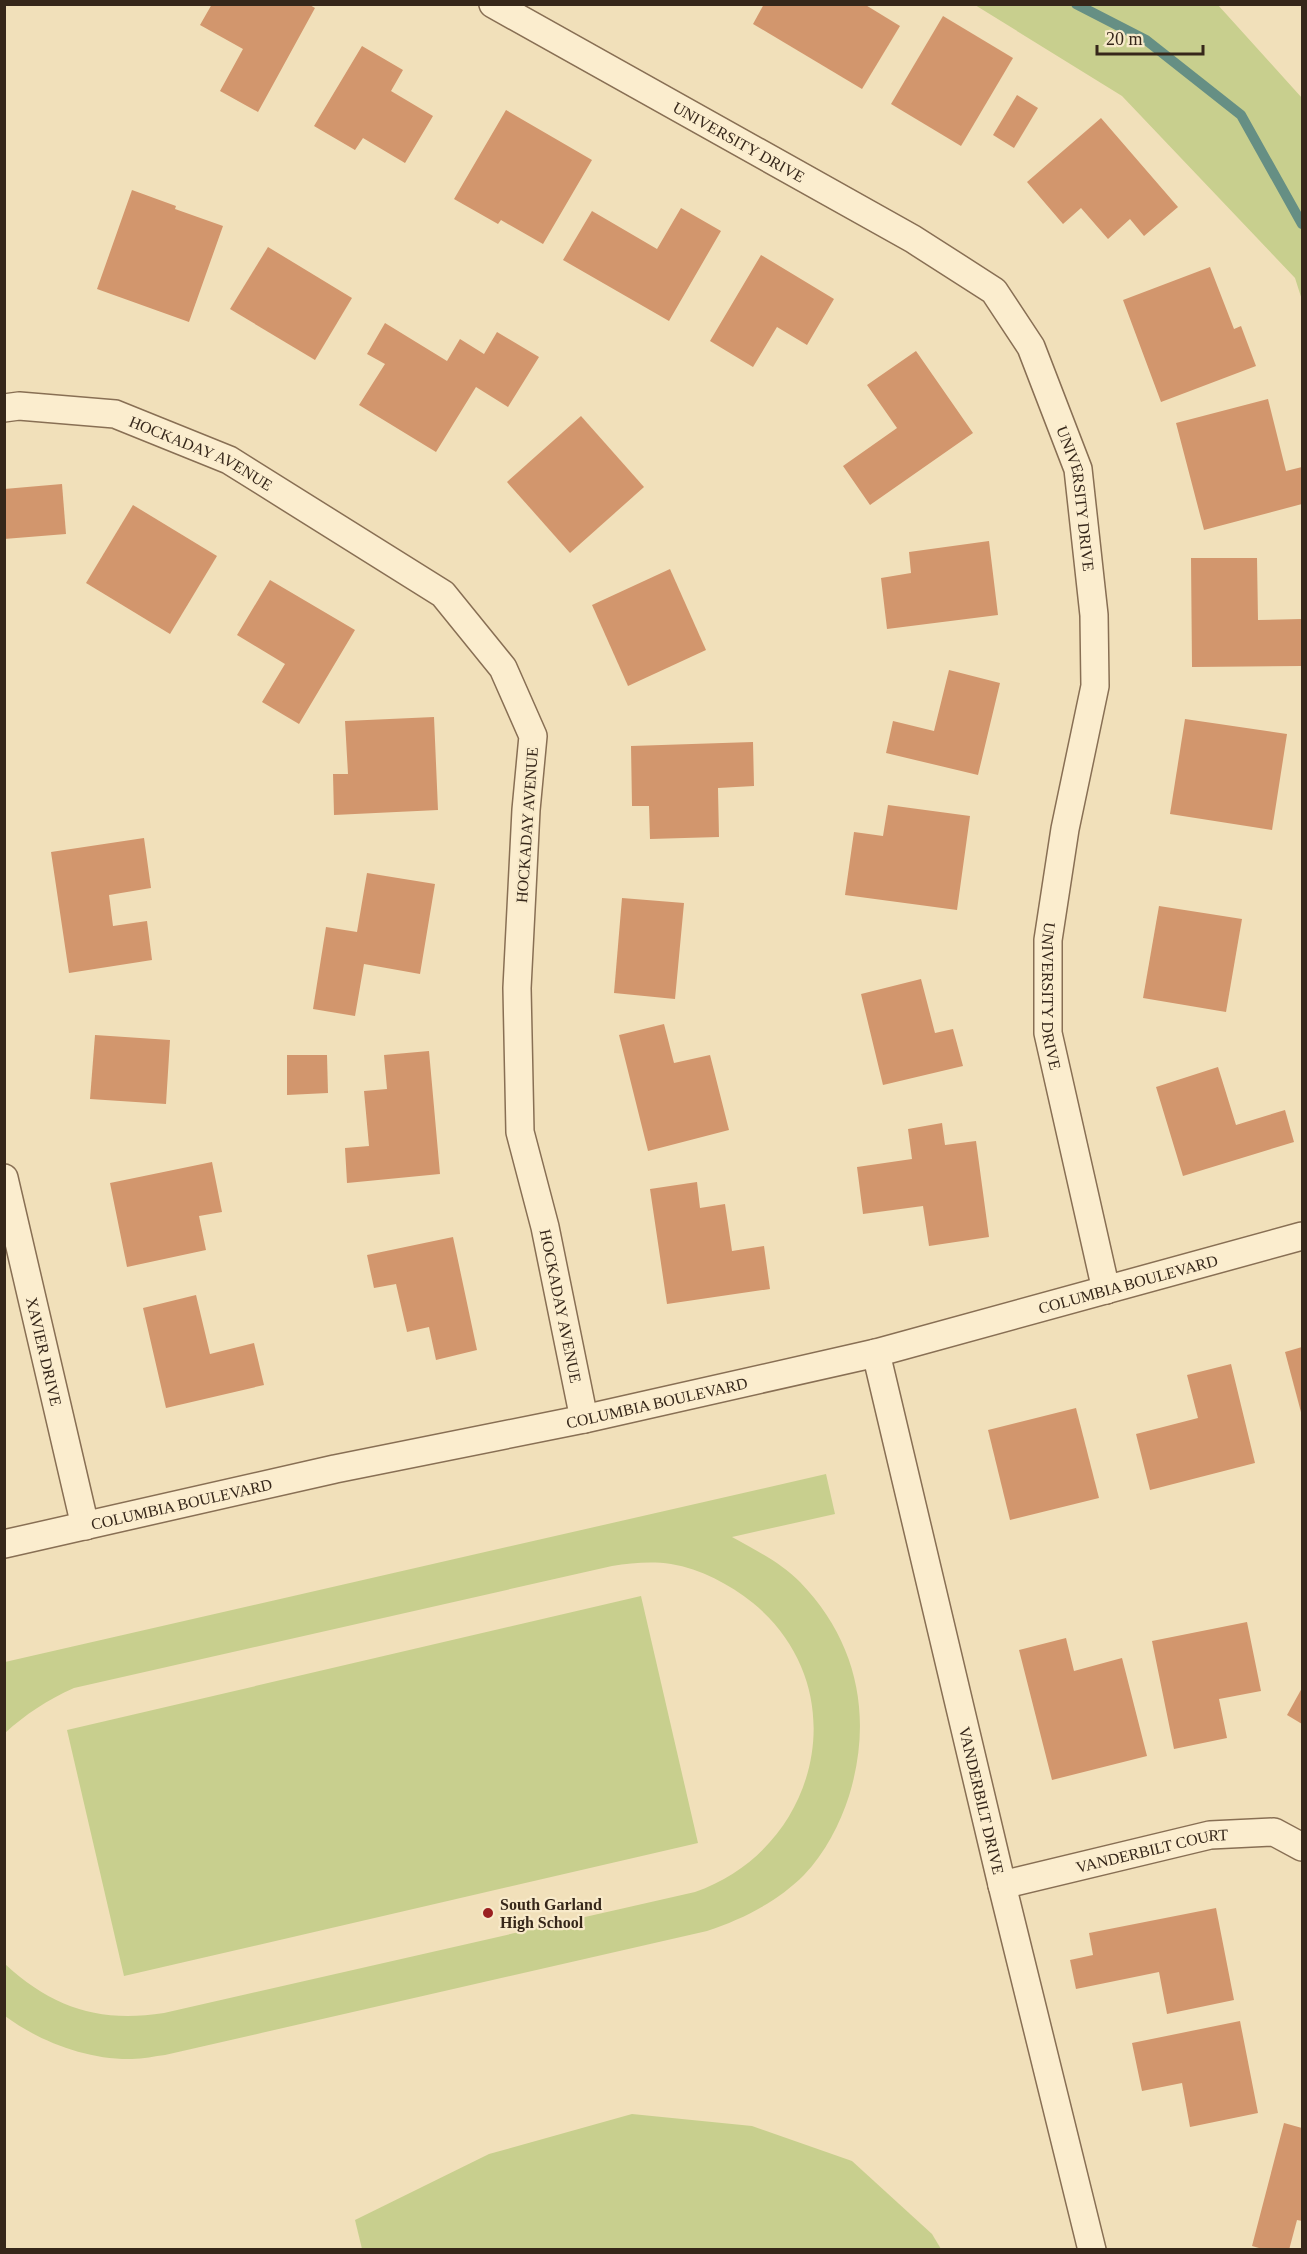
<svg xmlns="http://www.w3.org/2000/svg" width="1307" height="2254" font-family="'Times New Roman',serif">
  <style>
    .green { fill: #c8cf8e }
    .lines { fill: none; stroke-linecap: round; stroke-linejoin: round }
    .stream { stroke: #668f84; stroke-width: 10 }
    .building { fill: #d2966d }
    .minor-casing { stroke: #886f54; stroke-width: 30 }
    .minor { stroke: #fbedce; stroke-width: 27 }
    .poi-dot { fill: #9b2021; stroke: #f8eaca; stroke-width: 2 }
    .labels { text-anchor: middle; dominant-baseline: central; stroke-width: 4.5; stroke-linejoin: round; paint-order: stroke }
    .street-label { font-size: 16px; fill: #36271a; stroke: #f8eaca }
    .poi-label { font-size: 16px; font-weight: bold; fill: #36271a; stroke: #f8eaca; text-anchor: start }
  </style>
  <rect width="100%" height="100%" fill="#f1e0ba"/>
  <g class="green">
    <polygon points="975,5 1218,5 1302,98 1302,300 1295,278 1122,96"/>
    <path d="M826,1474L835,1514L732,1537C757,1551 780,1562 800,1582C858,1642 873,1718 849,1796C840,1824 825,1853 804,1875C777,1902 743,1919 707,1931L165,2055C155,2056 143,2059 132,2059C88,2060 40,2042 5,2016V1964C53,2008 99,2023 164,2013L695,1892C819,1849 858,1689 753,1603C729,1584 701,1569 671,1564C651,1561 632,1563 612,1566L74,1688C47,1700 26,1714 5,1733V1662Z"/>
    <polygon points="641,1596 698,1843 124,1976 67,1730"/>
    <polygon points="632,2114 752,2126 852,2161 932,2234 941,2249 362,2249 355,2220 489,2154"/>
  </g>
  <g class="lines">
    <polyline class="stream" points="1076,4 1146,40 1241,115 1302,224"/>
  </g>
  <g class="building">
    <polygon points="212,4 308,4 315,8 258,112 220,91 243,49 200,25"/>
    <polygon points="764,4 864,4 900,26 862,89 753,24"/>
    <polygon points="943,16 1013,58 961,146 891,104"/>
    <polygon points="362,46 403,70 391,91 433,116 405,163 363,138 355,150 314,126"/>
    <polygon points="1017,95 1038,108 1014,148 993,135"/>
    <polygon points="506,110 592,160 543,244 501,220 498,224 454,199"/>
    <polygon points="1101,118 1178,207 1144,236 1130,219 1108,239 1081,208 1063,224 1027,182"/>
    <polygon points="132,190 176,206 175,209 223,226 189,322 97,289"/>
    <polygon points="681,208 721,231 669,321 563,260 592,211 657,249"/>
    <polygon points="268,247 352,298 315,360 230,309"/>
    <polygon points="761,255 834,299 807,345 777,327 753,367 710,341"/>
    <polygon points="1210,267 1234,329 1241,326 1256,366 1161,402 1123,300"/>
    <polygon points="385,323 447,361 460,339 484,354 497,332 539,357 508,407 476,387 436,452 359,405 385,364 367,354"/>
    <polygon points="916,351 973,433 870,505 843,466 897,428 867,385"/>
    <polygon points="1268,399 1286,471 1302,467 1302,504 1204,530 1176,423"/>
    <polygon points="581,416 644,487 570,553 507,482"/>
    <polygon points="62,484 66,534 4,539 4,489"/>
    <polygon points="133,505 217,556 170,634 86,583"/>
    <polygon points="989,541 998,615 887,629 881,578 911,573 909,552"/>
    <polygon points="1191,558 1257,558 1258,620 1302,619 1302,666 1192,667"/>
    <polygon points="670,569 706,650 628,686 592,605"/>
    <polygon points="270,580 355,630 299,724 262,702 285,664 237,635"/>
    <polygon points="949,670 1000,683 978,775 886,753 893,721 934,731"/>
    <polygon points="434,717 438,810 334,815 333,774 348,774 345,721"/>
    <polygon points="1185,719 1287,734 1272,830 1170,814"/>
    <polygon points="753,742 754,786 718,788 719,837 650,839 649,806 632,806 631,746"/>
    <polygon points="888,805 970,816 957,910 845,895 854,832 883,836"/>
    <polygon points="144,838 151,888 109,895 113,926 147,921 152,960 69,973 51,852"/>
    <polygon points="367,873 435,884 420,974 364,964 355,1016 313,1009 326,927 357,932"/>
    <polygon points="622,898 684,903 675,999 614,993"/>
    <polygon points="1159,906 1242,919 1226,1012 1143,998"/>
    <polygon points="921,979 935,1033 953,1029 963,1066 883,1085 861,994"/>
    <polygon points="664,1024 674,1063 710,1055 729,1130 648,1151 619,1035"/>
    <polygon points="95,1035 170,1040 166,1104 90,1099"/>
    <polygon points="429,1051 440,1174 347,1183 345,1148 369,1146 364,1091 387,1089 384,1055"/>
    <polygon points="287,1055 327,1055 328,1093 287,1095"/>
    <polygon points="1218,1067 1236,1125 1285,1110 1294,1142 1183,1176 1156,1087"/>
    <polygon points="942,1123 945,1145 976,1141 989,1237 929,1246 923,1206 863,1214 857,1167 912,1159 908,1129"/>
    <polygon points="212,1162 222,1212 199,1216 206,1250 127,1267 110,1183"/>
    <polygon points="697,1182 700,1208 725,1204 732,1251 764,1246 770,1289 667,1304 650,1189"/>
    <polygon points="453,1237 477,1350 436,1360 429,1327 407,1332 396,1284 374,1288 367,1255"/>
    <polygon points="196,1295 210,1354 254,1343 264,1385 166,1408 143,1308"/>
    <polygon points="1302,1347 1302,1416 1285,1352"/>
    <polygon points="1231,1364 1255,1463 1150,1490 1136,1434 1198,1418 1187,1375"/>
    <polygon points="1076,1408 1099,1498 1010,1520 988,1430"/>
    <polygon points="1247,1622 1261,1691 1219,1699 1227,1738 1174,1749 1152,1641"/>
    <polygon points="1066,1638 1074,1671 1122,1658 1147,1756 1052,1780 1019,1650"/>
    <polygon points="1302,1688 1302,1724 1287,1715"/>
    <polygon points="1216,1908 1234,2000 1167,2014 1159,1972 1076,1989 1070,1960 1093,1955 1089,1933"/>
    <polygon points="1240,2021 1258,2113 1190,2127 1182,2083 1142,2091 1132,2043"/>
    <polygon points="1284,2123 1302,2128 1302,2221 1297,2220 1289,2250 1266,2250 1252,2246"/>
  </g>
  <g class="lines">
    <g class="minor-casing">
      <g id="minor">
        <path id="s1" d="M493,4L913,239L994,291L1031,347L1078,469L1094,615L1095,686L1065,829L1048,940V1033L1106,1290"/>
        <path id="s2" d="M4,408L19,406L115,414L229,460L443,594L503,668L533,736L526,810L517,988L520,1132L545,1227L584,1419"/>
        <path id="s3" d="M4,1178L85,1526"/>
        <path id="s4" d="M876,1353L1002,1885L1092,2250"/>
        <path id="s5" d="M4,1544L335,1469L584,1419L876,1353L1302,1236"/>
        <path id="s6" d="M1002,1885L1210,1835L1274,1832L1302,1847"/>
      </g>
    </g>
    <use href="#minor" class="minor"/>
  </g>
  <circle class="poi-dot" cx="488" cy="1913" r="6"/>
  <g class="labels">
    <g class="street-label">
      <text stroke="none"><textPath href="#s1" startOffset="282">UNIVERSITY DRIVE</textPath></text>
      <text stroke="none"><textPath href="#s2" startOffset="206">HOCKADAY AVENUE</textPath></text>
      <text stroke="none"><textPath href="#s1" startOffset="804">UNIVERSITY DRIVE</textPath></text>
      <text transform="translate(527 825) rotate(-86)">HOCKADAY AVENUE</text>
      <text stroke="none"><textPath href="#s1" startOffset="1308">UNIVERSITY DRIVE</textPath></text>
      <text stroke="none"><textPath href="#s5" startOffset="1154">COLUMBIA BOULEVARD</textPath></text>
      <text stroke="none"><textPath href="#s2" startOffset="1232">HOCKADAY AVENUE</textPath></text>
      <text stroke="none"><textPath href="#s3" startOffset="178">XAVIER DRIVE</textPath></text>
      <text stroke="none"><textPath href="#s5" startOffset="668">COLUMBIA BOULEVARD</textPath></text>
      <text stroke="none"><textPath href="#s5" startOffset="182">COLUMBIA BOULEVARD</textPath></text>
      <text stroke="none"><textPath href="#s4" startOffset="460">VANDERBILT DRIVE</textPath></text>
      <text stroke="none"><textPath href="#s6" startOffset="154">VANDERBILT COURT</textPath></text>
    </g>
    <g class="poi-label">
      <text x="500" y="1904">South Garland<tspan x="500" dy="18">High School</tspan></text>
    </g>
  </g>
  <rect width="1307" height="2254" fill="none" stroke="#36271a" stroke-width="12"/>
  <path d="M1097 45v9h106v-9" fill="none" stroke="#36271a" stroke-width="3"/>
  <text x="1106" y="45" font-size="18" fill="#36271a" stroke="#f8eaca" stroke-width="4.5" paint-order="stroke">20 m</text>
</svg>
